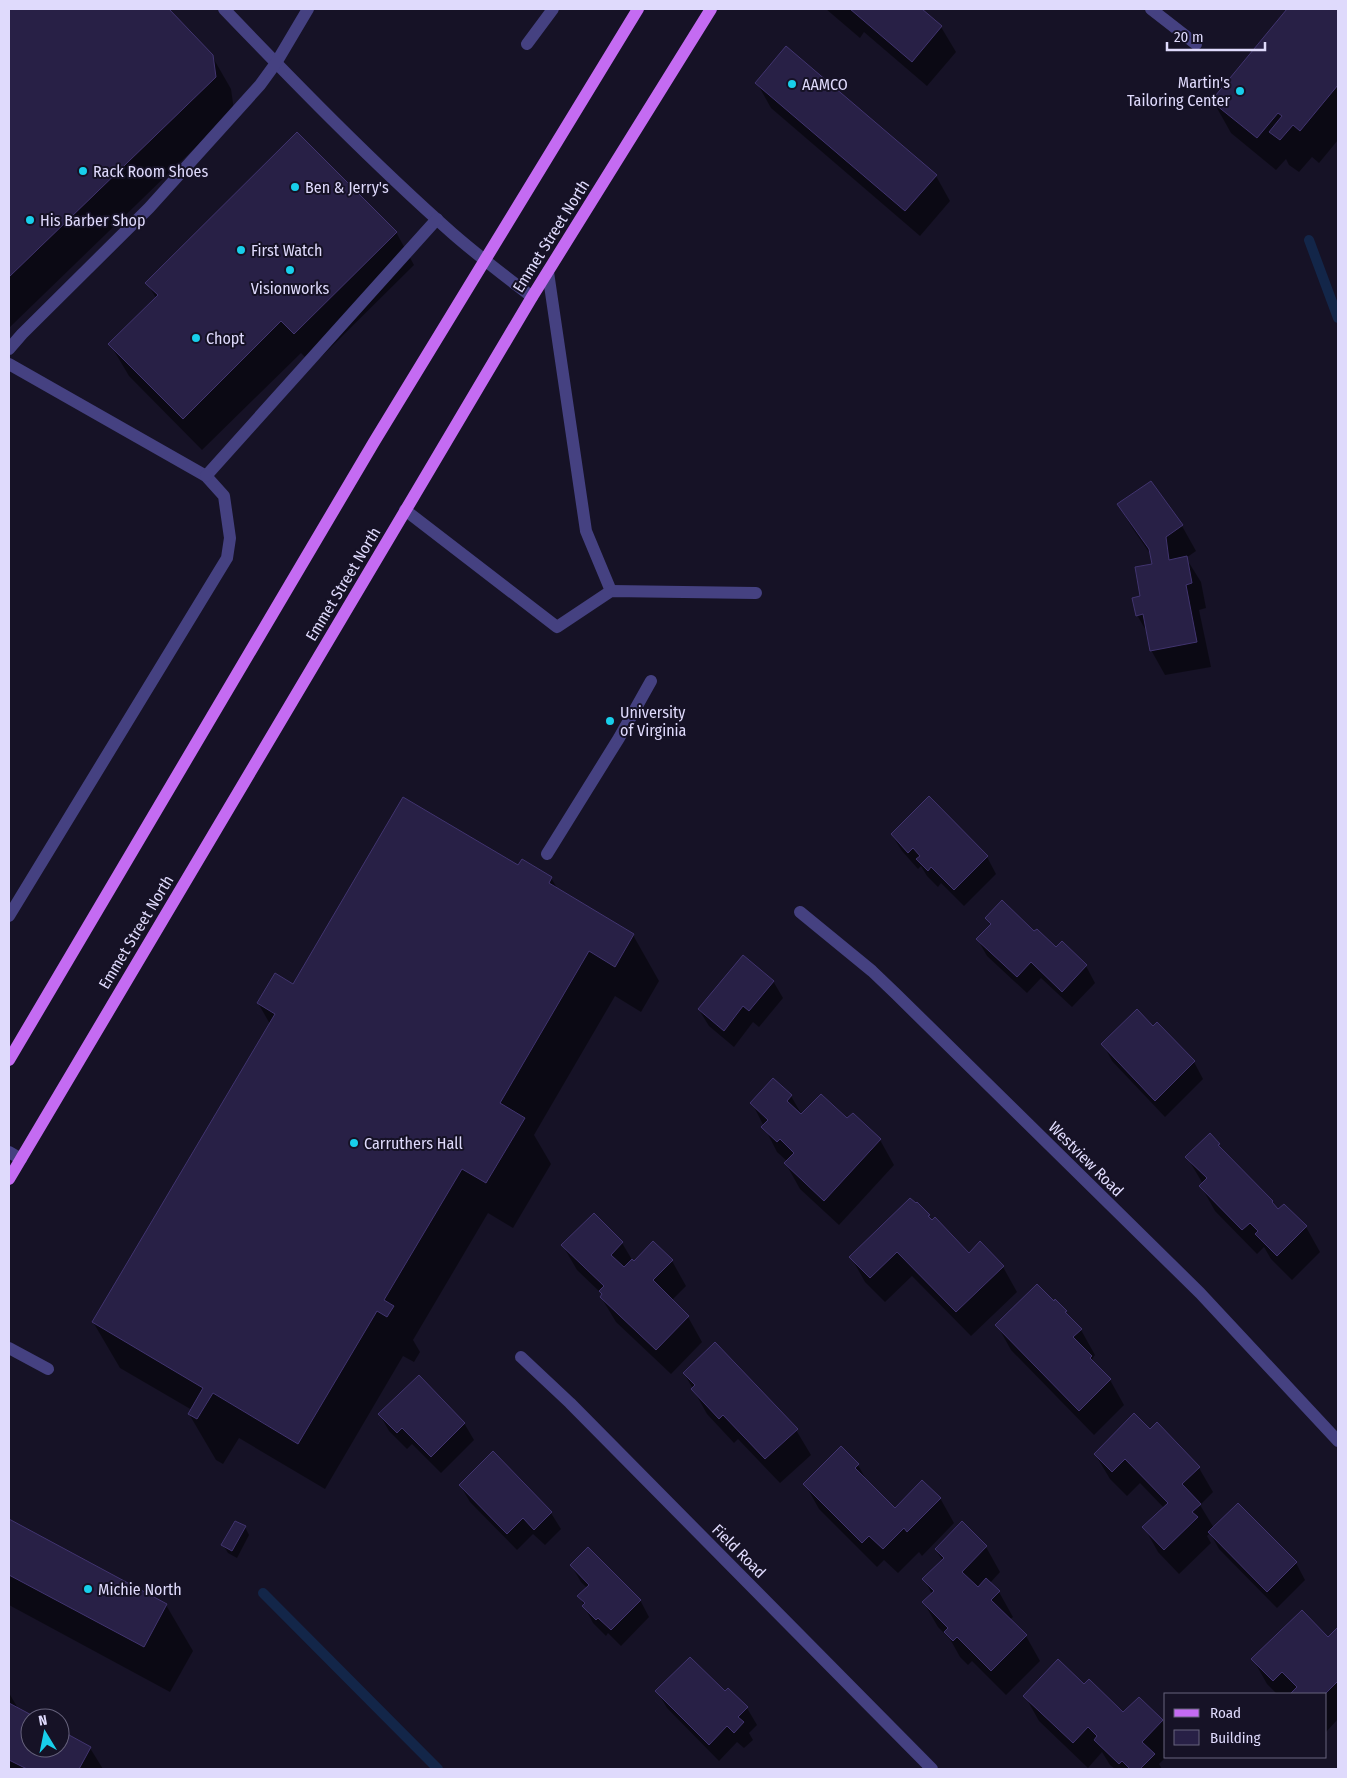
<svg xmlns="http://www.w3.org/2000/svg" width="1347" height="1778" font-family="'Fira Sans Condensed',sans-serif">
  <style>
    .shadow { fill: #0007 }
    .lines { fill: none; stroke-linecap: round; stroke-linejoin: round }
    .stream { stroke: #132649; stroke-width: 10 }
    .building { fill: #282046; stroke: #41346f }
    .service { stroke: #454181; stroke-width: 12 }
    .minor { stroke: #454181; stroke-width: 12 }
    .primary { stroke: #c46bf2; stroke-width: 12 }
    .poi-dot { fill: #18cfeb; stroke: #161226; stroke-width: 2 }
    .labels { text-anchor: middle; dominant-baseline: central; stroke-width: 4; stroke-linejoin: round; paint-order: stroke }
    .poi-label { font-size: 16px; fill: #dfdafc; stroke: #161226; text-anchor: start }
    .street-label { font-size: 16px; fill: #dfdafc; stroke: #161226 }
  </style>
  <rect width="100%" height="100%" fill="#161226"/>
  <g class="shadow">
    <polygon points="9,9 167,9 212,56 231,89 234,110 9,328"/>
    <polygon points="826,9 920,9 941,27 956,52 927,86 864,32 860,38"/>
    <polygon points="1288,9 1338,9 1338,140 1319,163 1312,157 1299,172 1289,165 1286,159 1276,170 1231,133 1213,101"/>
    <polygon points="757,83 936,176 950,201 920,236 771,108"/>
    <polygon points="396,232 414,265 313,365 301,353 202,450 129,376 110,344 156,298 147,283"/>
    <polygon points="1151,483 1182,526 1196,551 1186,558 1201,582 1206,608 1199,610 1211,667 1165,675 1151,650 1148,634 1137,615 1141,597 1153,565 1151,555 1133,529 1118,504"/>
    <polygon points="892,835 987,857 996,874 964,906 941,883 938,887 927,876 921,866 918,869 902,851"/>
    <polygon points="522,861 551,878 559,891 633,935 659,981 641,1012 615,996 534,1135 551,1164 513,1228 488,1213 413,1340 420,1352 414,1362 403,1356 325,1489 239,1438 223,1464 216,1460 189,1414 192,1410 120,1368 93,1322 270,1024 258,1003 518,867"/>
    <polygon points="986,918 1034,932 1056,949 1086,966 1095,983 1072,1007 1041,978 1027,993 987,956 978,940 991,926"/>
    <polygon points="773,981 783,998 759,1027 753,1022 734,1047 709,1026 699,1010"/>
    <polygon points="1153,1028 1194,1062 1203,1079 1165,1117 1112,1061 1103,1044"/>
    <polygon points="773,1080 791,1096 802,1115 847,1120 853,1115 880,1140 894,1165 839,1225 800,1189 786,1164 788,1162 777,1152 752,1103"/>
    <polygon points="1210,1134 1219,1145 1224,1153 1272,1202 1276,1209 1306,1227 1320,1252 1292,1280 1271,1259 1264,1247 1257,1254 1215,1211 1201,1186 1203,1184 1187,1157"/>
    <polygon points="917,1204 932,1221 969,1255 1003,1267 1017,1292 971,1336 912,1276 885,1302 865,1282 851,1257"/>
    <polygon points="594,1214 622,1243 634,1263 672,1261 686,1286 671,1301 688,1317 702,1342 671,1374 616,1322 601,1297 602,1294 577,1270 563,1246"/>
    <polygon points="1055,1301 1081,1330 1095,1355 1092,1359 1095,1365 1110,1380 1124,1405 1094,1435 1011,1350 997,1325 1054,1303"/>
    <polygon points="684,1373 796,1430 811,1455 780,1483 738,1439 734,1443 707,1414"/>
    <polygon points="380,1415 464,1423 474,1440 441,1473 412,1444 407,1449 389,1431"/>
    <polygon points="1150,1431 1199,1468 1213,1492 1200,1505 1214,1528 1296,1563 1305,1580 1277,1608 1219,1549 1210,1533 1207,1536 1211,1543 1179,1574 1158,1552 1144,1527 1164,1508 1140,1483 1127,1496 1110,1479 1095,1454"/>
    <polygon points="493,1453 551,1513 561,1529 545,1545 533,1534 517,1550 470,1502 460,1485"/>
    <polygon points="858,1465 868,1483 895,1510 940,1498 954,1523 922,1556 919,1552 898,1573 884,1560 877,1567 819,1509 805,1484"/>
    <polygon points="9,1520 166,1605 193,1651 170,1692 9,1605"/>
    <polygon points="245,1527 249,1535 237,1558 228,1553 223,1545"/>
    <polygon points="986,1547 1000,1572 990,1583 999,1592 1013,1617 1009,1620 1026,1636 1040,1661 1006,1695 972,1661 968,1665 960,1657 950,1639 938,1627 924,1603 932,1594 924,1579 943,1561 936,1550"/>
    <polygon points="571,1565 640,1600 649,1617 621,1646 608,1633 606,1636 593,1623 579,1596 587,1588 581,1582"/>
    <polygon points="1338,1629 1338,1719 1326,1732 1326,1694 1277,1694 1267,1684 1253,1659 1328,1638"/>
    <polygon points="1084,1686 1123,1714 1162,1721 1166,1728 1166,1757 1159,1764 1162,1769 1115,1769 1110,1765 1102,1752 1088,1768 1039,1721 1025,1696"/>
    <polygon points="728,1690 747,1708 757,1725 749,1733 753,1740 744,1748 737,1742 719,1761 667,1708 657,1691 725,1693"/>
    <polygon points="9,1693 19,1710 34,1718 30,1718 30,1748 60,1748 60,1732 90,1748 103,1769 9,1769"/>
  </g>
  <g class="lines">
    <g class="stream">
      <polyline points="1309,240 1338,318"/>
      <polyline points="263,1593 438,1769"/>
    </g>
  </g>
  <g class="building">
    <polygon points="9,9 169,9 213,55 216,77 9,277"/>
    <polygon points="850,9 922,9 942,26 912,62"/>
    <polygon points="1287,9 1338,9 1338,85 1300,131 1293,125 1280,140 1269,132 1282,116 1278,113 1257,138 1211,101"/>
    <polygon points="786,46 937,175 905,211 755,83"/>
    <polygon points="297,132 397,232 294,334 281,321 183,419 108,344 158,295 145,283"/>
    <polygon points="1151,481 1183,525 1166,537 1169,560 1187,556 1192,583 1186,585 1197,642 1150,651 1143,614 1136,616 1132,598 1140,596 1135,567 1152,564 1149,549 1117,504"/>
    <polygon points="929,796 988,856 954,890 931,867 928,871 916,859 920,856 913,848 908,853 891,834"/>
    <polygon points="403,797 518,865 522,859 552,877 549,883 634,934 615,967 589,951 500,1103 525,1118 486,1183 462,1169 384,1300 394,1306 387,1317 377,1311 298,1444 213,1393 197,1419 188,1414 203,1388 92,1322 275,1014 257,1003 275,973 293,984"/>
    <polygon points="1002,900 1034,931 1037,929 1056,947 1062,941 1087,965 1062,992 1031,962 1017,977 976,939 991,924 985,918"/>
    <polygon points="743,955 774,981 749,1011 743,1006 724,1031 698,1009"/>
    <polygon points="1137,1009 1153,1026 1157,1022 1195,1061 1155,1101 1101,1044"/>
    <polygon points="773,1078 792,1095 787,1101 801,1114 821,1094 847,1118 853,1113 881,1139 824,1201 784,1163 794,1153 780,1139 777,1142 761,1127 768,1120 750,1103"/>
    <polygon points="1210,1133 1220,1144 1218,1145 1273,1201 1272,1202 1278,1209 1284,1204 1307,1226 1277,1256 1255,1234 1258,1231 1250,1223 1242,1230 1199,1186 1207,1178 1185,1157"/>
    <polygon points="910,1198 916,1203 917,1202 930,1215 928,1216 932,1220 935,1217 969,1253 980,1241 1004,1266 956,1312 897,1252 870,1278 849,1257"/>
    <polygon points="594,1213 623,1242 611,1255 624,1267 632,1259 634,1261 653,1241 673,1260 653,1280 689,1316 656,1350 600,1297 602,1294 599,1291 604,1286 561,1245"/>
    <polygon points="1037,1284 1054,1301 1055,1299 1067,1311 1065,1312 1082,1329 1073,1337 1092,1356 1090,1358 1111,1379 1079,1411 995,1325"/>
    <polygon points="715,1342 798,1429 765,1459 723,1415 719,1419 691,1389 695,1385 683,1373"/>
    <polygon points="419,1375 465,1423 431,1457 402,1428 397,1433 378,1414"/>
    <polygon points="1134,1413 1150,1429 1157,1422 1200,1467 1182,1484 1201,1504 1192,1512 1198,1517 1164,1550 1142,1527 1168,1503 1125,1459 1112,1472 1094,1454"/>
    <polygon points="841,1446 859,1464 855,1468 895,1508 922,1480 941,1498 907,1532 904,1528 883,1549 869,1536 862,1543 803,1484"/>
    <polygon points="493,1451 552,1512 534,1530 523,1518 507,1534 459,1485"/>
    <polygon points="1238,1503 1297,1562 1267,1592 1208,1532"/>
    <polygon points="9,1519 167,1604 144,1647 9,1575"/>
    <polygon points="235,1521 246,1526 232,1551 221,1545"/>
    <polygon points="962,1521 987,1546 962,1572 978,1587 986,1578 1000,1591 991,1600 1027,1635 991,1671 957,1637 953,1641 944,1632 948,1628 922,1602 934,1591 922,1579 944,1558 935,1549"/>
    <polygon points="588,1547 641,1600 611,1630 598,1618 596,1620 582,1606 585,1603 577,1596 589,1585 570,1565"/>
    <polygon points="1302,1610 1328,1637 1338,1627 1338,1681 1325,1694 1293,1694 1291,1693 1297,1687 1282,1672 1273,1681 1251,1659"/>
    <polygon points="690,1657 725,1691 728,1688 748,1707 738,1717 744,1722 734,1733 727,1726 709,1745 655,1691"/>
    <polygon points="1058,1659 1084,1684 1089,1679 1123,1712 1139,1697 1163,1720 1142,1742 1155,1754 1140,1769 1130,1769 1122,1761 1119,1764 1094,1740 1097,1736 1088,1727 1073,1743 1023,1696"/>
    <polygon points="9,1703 37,1718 30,1718 30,1748 60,1748 60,1730 91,1747 79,1769 27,1769 9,1760"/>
  </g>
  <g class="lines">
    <g class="service">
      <path d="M224,9C298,86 372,162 452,233C477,255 505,276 532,297"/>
      <polyline points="1151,9 1196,44"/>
      <polyline points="527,44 553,9"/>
      <polyline points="548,272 586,531 611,591"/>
      <polyline points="9,349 22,334 149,208 260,85 276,63 308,9"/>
      <polyline points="9,364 206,476 224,496 230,538 227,558 9,916"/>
      <polyline points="206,476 437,219"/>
      <polyline points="405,510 557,627 611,591 756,593"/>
      <polyline points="547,854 619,738 651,681"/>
      <polyline points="9,1152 21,1159"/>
      <polyline points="9,1348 48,1369"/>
    </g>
    <g class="minor">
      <polyline points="800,912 872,971 896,994 1200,1293 1338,1441"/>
      <polyline points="521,1357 570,1403 932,1769"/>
    </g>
    <g class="primary">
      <polyline points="9,1060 374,442 638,9"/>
      <polyline points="9,1179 532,297 711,9"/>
    </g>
  </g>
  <g class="poi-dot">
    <circle cx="792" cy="84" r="5"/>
    <circle cx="1240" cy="91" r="5"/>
    <circle cx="83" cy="171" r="5"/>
    <circle cx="295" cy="187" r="5"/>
    <circle cx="30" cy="220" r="5"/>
    <circle cx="241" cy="250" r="5"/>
    <circle cx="290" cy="270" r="5"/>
    <circle cx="196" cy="338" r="5"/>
    <circle cx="610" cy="721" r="5"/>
    <circle cx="354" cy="1143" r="5"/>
    <circle cx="88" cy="1589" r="5"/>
  </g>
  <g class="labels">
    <g class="poi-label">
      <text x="1230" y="82" text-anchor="end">Martin's<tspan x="1230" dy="18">Tailoring Center</tspan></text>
      <text x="802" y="84">AAMCO</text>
      <text x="93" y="171">Rack Room Shoes</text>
      <text x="305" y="187">Ben &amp; Jerry's</text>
      <text x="40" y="220">His Barber Shop</text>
      <text x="251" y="250">First Watch</text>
      <text x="290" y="288" text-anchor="middle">Visionworks</text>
      <text x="206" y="338">Chopt</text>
      <text x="620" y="712">University<tspan x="620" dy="18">of Virginia</tspan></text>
      <text x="364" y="1143">Carruthers Hall</text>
      <text x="98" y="1589">Michie North</text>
    </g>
    <g class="street-label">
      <text transform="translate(551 236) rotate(-58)">Emmet Street North</text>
      <text transform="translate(343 584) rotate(-59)">Emmet Street North</text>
      <text transform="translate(136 932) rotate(-59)">Emmet Street North</text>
      <text transform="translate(1086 1159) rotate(45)">Westview Road</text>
      <text transform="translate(739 1551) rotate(45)">Field Road</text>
    </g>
  </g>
  <rect width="1347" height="1778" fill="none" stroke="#dfdafc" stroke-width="20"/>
  <rect x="1164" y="1693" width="162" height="65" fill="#161226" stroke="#66627c"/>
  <rect x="1174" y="1709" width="25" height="8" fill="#c46bf2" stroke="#66627c"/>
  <text x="1210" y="1718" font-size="15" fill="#dfdafc">Road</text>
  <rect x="1174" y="1730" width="25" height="15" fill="#282046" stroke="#66627c"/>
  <text x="1210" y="1743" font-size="15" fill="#dfdafc">Building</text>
  <g transform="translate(45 1733) rotate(350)"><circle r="24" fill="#161226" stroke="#66627c"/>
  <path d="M0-4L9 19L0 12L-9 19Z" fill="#18cfeb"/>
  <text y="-8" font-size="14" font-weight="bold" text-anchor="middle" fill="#dfdafc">N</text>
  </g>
  <path d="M1167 42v8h98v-8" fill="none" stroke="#dfdafc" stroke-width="2.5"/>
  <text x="1174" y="42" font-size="15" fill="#dfdafc" stroke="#161226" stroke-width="4" paint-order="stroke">20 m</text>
</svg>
